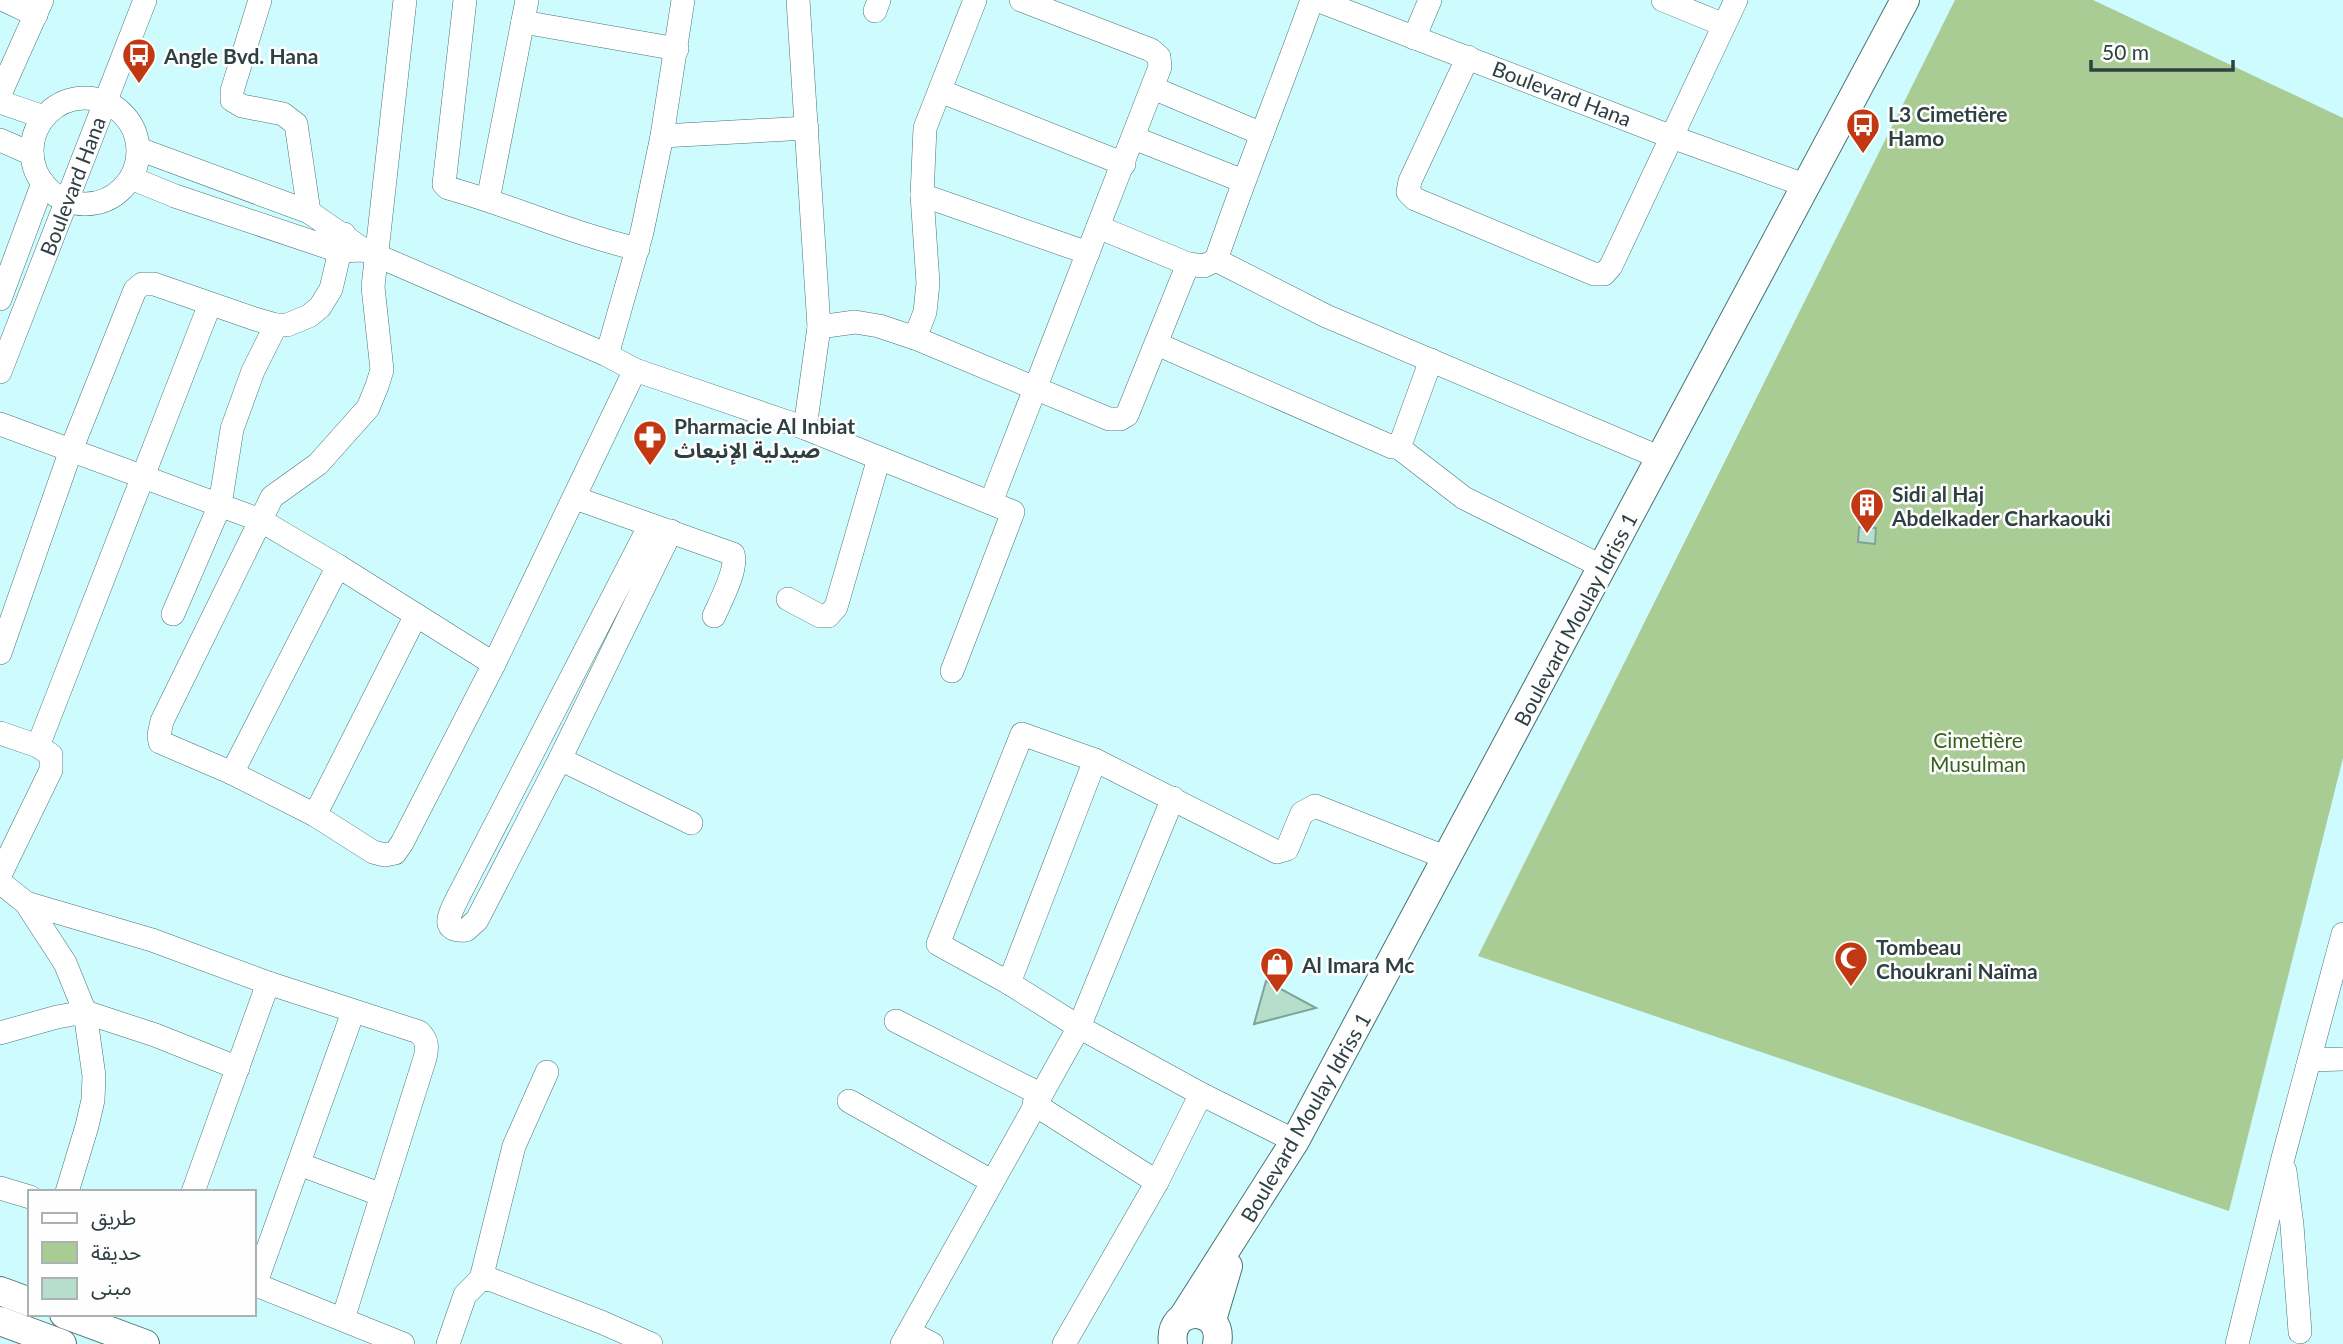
<svg xmlns="http://www.w3.org/2000/svg" width="2343" height="1344" font-family="Lato,'Noto Sans Arabic',sans-serif">
  <style>
    .green { fill: #a9cc95 }
    .building { fill: #b7ddcd; stroke: #7fa495; stroke-width: 2 }
    .lines { fill: none; stroke-linecap: round; stroke-linejoin: round }
    .minor-casing { stroke: #4a7375; stroke-width: 24 }
    .major-casing { stroke: #4a7375; stroke-width: 30 }
    .minor { stroke: #fff; stroke-width: 23 }
    .major { stroke: #fff; stroke-width: 28 }
    .labels { text-anchor: middle; dominant-baseline: central; stroke-width: 5; stroke-linejoin: round; paint-order: stroke }
    .poi-label { font-size: 21px; font-weight: bold; fill: #2e4041; stroke: #fefefe; text-anchor: start }
    .street-label { font-size: 21px; fill: #2e4041; stroke: #fefefe }
    .park-label { font-size: 21px; fill: #385f1c; stroke: #fefefe }
  </style>
  <rect width="100%" height="100%" fill="#cefbfd"/>
  <polygon class="green" points="1955,0 2093,0 2343,118 2343,758 2229,1211 1478,956"/>
  <g class="building">
    <polygon points="1859,527 1876,528 1875,544 1858,542"/>
    <polygon points="1266,981 1316,1008 1254,1024"/>
  </g>
  <g class="lines">
    <g class="minor-casing">
      <g id="minor">
        <polyline points="4,0 36,15"/>
        <polyline points="260,0 232,91 232,100 242,106 283,114 296,124 309,212"/>
        <polyline points="405,0 373,287 382,370 377,386 368,408 318,464 272,497 162,721 159,735 160,742 232,773 315,815 373,852 385,855 395,853 402,843 494,664 635,370"/>
        <path d="M465,0L444,184L448,188C512,206 573,234 638,249"/>
        <polyline points="798,0 819,327 805,428"/>
        <polyline points="1317,0 1672,137 1807,186"/>
        <polyline points="1663,0 1724,25"/>
        <polyline points="875,11 879,0"/>
        <polyline points="523,22 677,49"/>
        <polyline points="1414,38 1430,0"/>
        <polyline points="1468,57 1410,181 1408,192 1415,199 1594,274 1604,274 1611,266 1736,0"/>
        <polyline points="1153,88 1262,134"/>
        <polyline points="940,91 1124,164"/>
        <polyline points="0,94 42,0"/>
        <circle cx="85" cy="151" r="53"/>
        <polyline points="0,102 44,117"/>
        <polyline points="662,136 807,128"/>
        <polyline points="1134,138 1243,181"/>
        <polyline points="0,140 32,154"/>
        <polyline points="131,178 175,196 339,251 364,250 309,212 139,149"/>
        <polyline points="922,195 1088,253"/>
        <polyline points="488,200 527,0"/>
        <polyline points="1098,227 1188,264"/>
        <polyline points="364,250 607,355 635,370 805,428 1013,512 952,671"/>
        <polyline points="1216,260 1326,316 1661,458"/>
        <polyline points="0,299 43,183"/>
        <path d="M819,327L855,322L879,326L915,338L1109,419H1120L1127,415L1188,264L1204,266L1216,260C1246,172 1281,87 1312,0"/>
        <polyline points="915,338 925,312 928,283 922,195 925,128 975,0"/>
        <polyline points="1157,344 1392,447 1398,447 1403,437 1431,360"/>
        <polyline points="607,355 642,232 662,136 683,0"/>
        <polyline points="0,372 145,0"/>
        <polyline points="0,424 260,520 338,566 494,664"/>
        <polyline points="1398,447 1464,498 1603,567"/>
        <path d="M575,498L733,554C738,569 720,602 714,616"/>
        <polyline points="991,502 1160,67 1159,57 1151,50 1021,0"/>
        <path d="M650,525L457,899C450,914 439,932 466,930L477,920L560,759L671,531"/>
        <polyline points="788,599 820,616 828,616 836,607 879,458"/>
        <polyline points="173,614 220,505 232,429 253,371 276,325"/>
        <polyline points="0,653 71,450 135,290 142,284 154,284 255,319 276,325 287,325 309,316 320,307 331,289 344,234"/>
        <polyline points="0,733 38,746 51,755 51,770 0,875"/>
        <polyline points="38,746 210,304"/>
        <polyline points="560,759 691,823"/>
        <polyline points="232,773 338,566"/>
        <polyline points="315,815 416,615"/>
        <polyline points="0,882 26,903 65,963 85,1012 94,1076 93,1100 87,1126 67,1192"/>
        <path d="M26,903L152,940L268,983L419,1032C427,1040 428,1046 425,1058L343,1319"/>
        <polyline points="1009,983 1095,760"/>
        <polyline points="896,1021 1040,1094"/>
        <polyline points="0,1033 57,1017 85,1012 155,1035 238,1068"/>
        <polyline points="2310,1060 2343,1059"/>
        <polyline points="849,1101 991,1181"/>
        <polyline points="1034,1104 1157,1182"/>
        <polyline points="1295,1141 1201,1094 1079,1027 1009,983 938,944 1022,734 1095,760 1277,852 1287,849 1302,813 1315,806 1447,858"/>
        <polyline points="299,1164 382,1195"/>
        <polyline points="2285,1171 2292,1225 2300,1332"/>
        <polyline points="0,1188 30,1197"/>
        <polyline points="193,1192 268,983"/>
        <polyline points="481,1279 514,1146 547,1072"/>
        <polyline points="254,1284 403,1344"/>
        <polyline points="255,1285 353,1012"/>
        <polyline points="909,1332 932,1344"/>
        <polyline points="448,1344 465,1295 481,1279 492,1280 601,1322 651,1344"/>
        <polyline points="902,1344 1079,1027 1173,798"/>
        <polyline points="1064,1344 1157,1182 1201,1094"/>
        <polyline points="2237,1344 2283,1158 2343,934"/>
      </g>
    </g>
    <g class="major-casing">
      <g id="major">
        <polyline points="0,1291 30,1302"/>
        <polyline points="64,1314 145,1344"/>
        <polyline points="1183,1317 1295,1141 1905,0"/>
        <polyline points="1212,1320 1228,1266"/>
        <polyline points="0,1321 62,1344"/>
        <path d="M1173,1344C1167,1303 1225,1305 1217,1344"/>
      </g>
    </g>
    <use href="#minor" class="minor"/>
    <use href="#major" class="major"/>
  </g>
  <defs>
    <g id="bus-pin" transform="scale(1.75)"><path d="M0 17L-7.5 6A9.5 9.5 0 1 1 7.5 6Z" fill="#c23813" stroke="#fefefe"/><path d="M-5-6H5V4H4V6H2V4H-2V6H-4V4H-5ZM-3.5-4V0h7V-4ZM-3.5 1.2v1.5H-2V1.2ZM2 1.2v1.5H3.5V1.2Z" fill="#fff"/></g>
    <g id="pharmacy-pin" transform="scale(1.75)"><path d="M0 17L-7.5 6A9.5 9.5 0 1 1 7.5 6Z" fill="#c23813" stroke="#fefefe"/><path d="M-2-6h4v4h4v4h-4v4h-4v-4h-4v-4h4Z" fill="#fff"/></g>
    <g id="building-pin" transform="scale(1.75)"><path d="M0 17L-7.5 6A9.5 9.5 0 1 1 7.5 6Z" fill="#c23813" stroke="#fefefe"/><path d="M-4-6H4V6H1V3H-1V6H-4ZM-2.5-4.3h1.7v1.8h-1.7ZM.8-4.3h1.7v1.8H.8ZM-2.5-1h1.7V.8h-1.7ZM.8-1h1.7V.8H.8Z" fill="#fff"/></g>
    <g id="mosque-pin" transform="scale(1.75)"><path d="M0 17L-7.5 6A9.5 9.5 0 1 1 7.5 6Z" fill="#c23813" stroke="#fefefe"/><path d="M3.5-4.9A6 6 0 1 0 3.5 4.9A5 5 0 1 1 3.5-4.9Z" fill="#fff"/></g>
    <g id="shop-pin" transform="scale(1.75)"><path d="M0 17L-7.5 6A9.5 9.5 0 1 1 7.5 6Z" fill="#c23813" stroke="#fefefe"/><path d="M-5-2.5h2.3a2.7 3.5 0 0 1 5.4 0H5L5.5 6h-11ZM-1.5-2.5h3a1.5 2.3 0 0 0-3 0Z" fill="#fff"/></g>
  </defs>
  <g fill-rule="evenodd">
    <use href="#bus-pin" x="139" y="55"/>
    <use href="#bus-pin" x="1863" y="125"/>
    <use href="#pharmacy-pin" x="650" y="437"/>
    <use href="#building-pin" x="1867" y="505"/>
    <use href="#mosque-pin" x="1851" y="958"/>
    <use href="#shop-pin" x="1277" y="964"/>
  </g>
  <g class="labels">
    <g class="poi-label">
      <text x="164" y="55">Angle Bvd. Hana</text>
      <text x="1888" y="113">L3 Cimetière<tspan x="1888" dy="24">Hamo</tspan></text>
      <text x="674" y="425">Pharmacie Al Inbiat<tspan x="674" dy="24">صيدلية الإنبعاث</tspan></text>
      <text x="1892" y="493">Sidi al Haj<tspan x="1892" dy="24">Abdelkader Charkaouki</tspan></text>
      <text x="1876" y="946">Tombeau<tspan x="1876" dy="24">Choukrani Naïma</tspan></text>
      <text x="1302" y="964">Al Imara Mc</text>
    </g>
    <g class="street-label">
      <text transform="translate(1562 93) rotate(21)">Boulevard Hana</text>
      <text transform="translate(72 186) rotate(-69)">Boulevard Hana</text>
      <text transform="translate(1575 619) rotate(-62)">Boulevard Moulay Idriss 1</text>
      <text transform="translate(1305 1117) rotate(-60)">Boulevard Moulay Idriss 1</text>
    </g>
    <g class="park-label">
      <text x="1978" y="739">Cimetière<tspan x="1978" dy="24">Musulman</tspan></text>
    </g>
  </g>
  <rect x="28" y="1190" width="228" height="126" fill="#fefefe" stroke="#abb2b2" stroke-width="2"/>
  <rect x="42" y="1213" width="35" height="10" fill="#ffffff" stroke="#abb2b2" stroke-width="2"/>
  <text x="91" y="1225" font-size="21" fill="#2e4041">طريق</text>
  <rect x="42" y="1242" width="35" height="21" fill="#a9cc95" stroke="#abb2b2" stroke-width="2"/>
  <text x="91" y="1260" font-size="21" fill="#2e4041">حديقة</text>
  <rect x="42" y="1278" width="35" height="21" fill="#b7ddcd" stroke="#abb2b2" stroke-width="2"/>
  <text x="91" y="1295" font-size="21" fill="#2e4041">مبنى</text>
  <path d="M2091 60v10h142v-10" fill="none" stroke="#2e4041" stroke-width="3.5"/>
  <text x="2102" y="60" font-size="21" fill="#2e4041" stroke="#fefefe" stroke-width="5" paint-order="stroke">50 m</text>
</svg>
